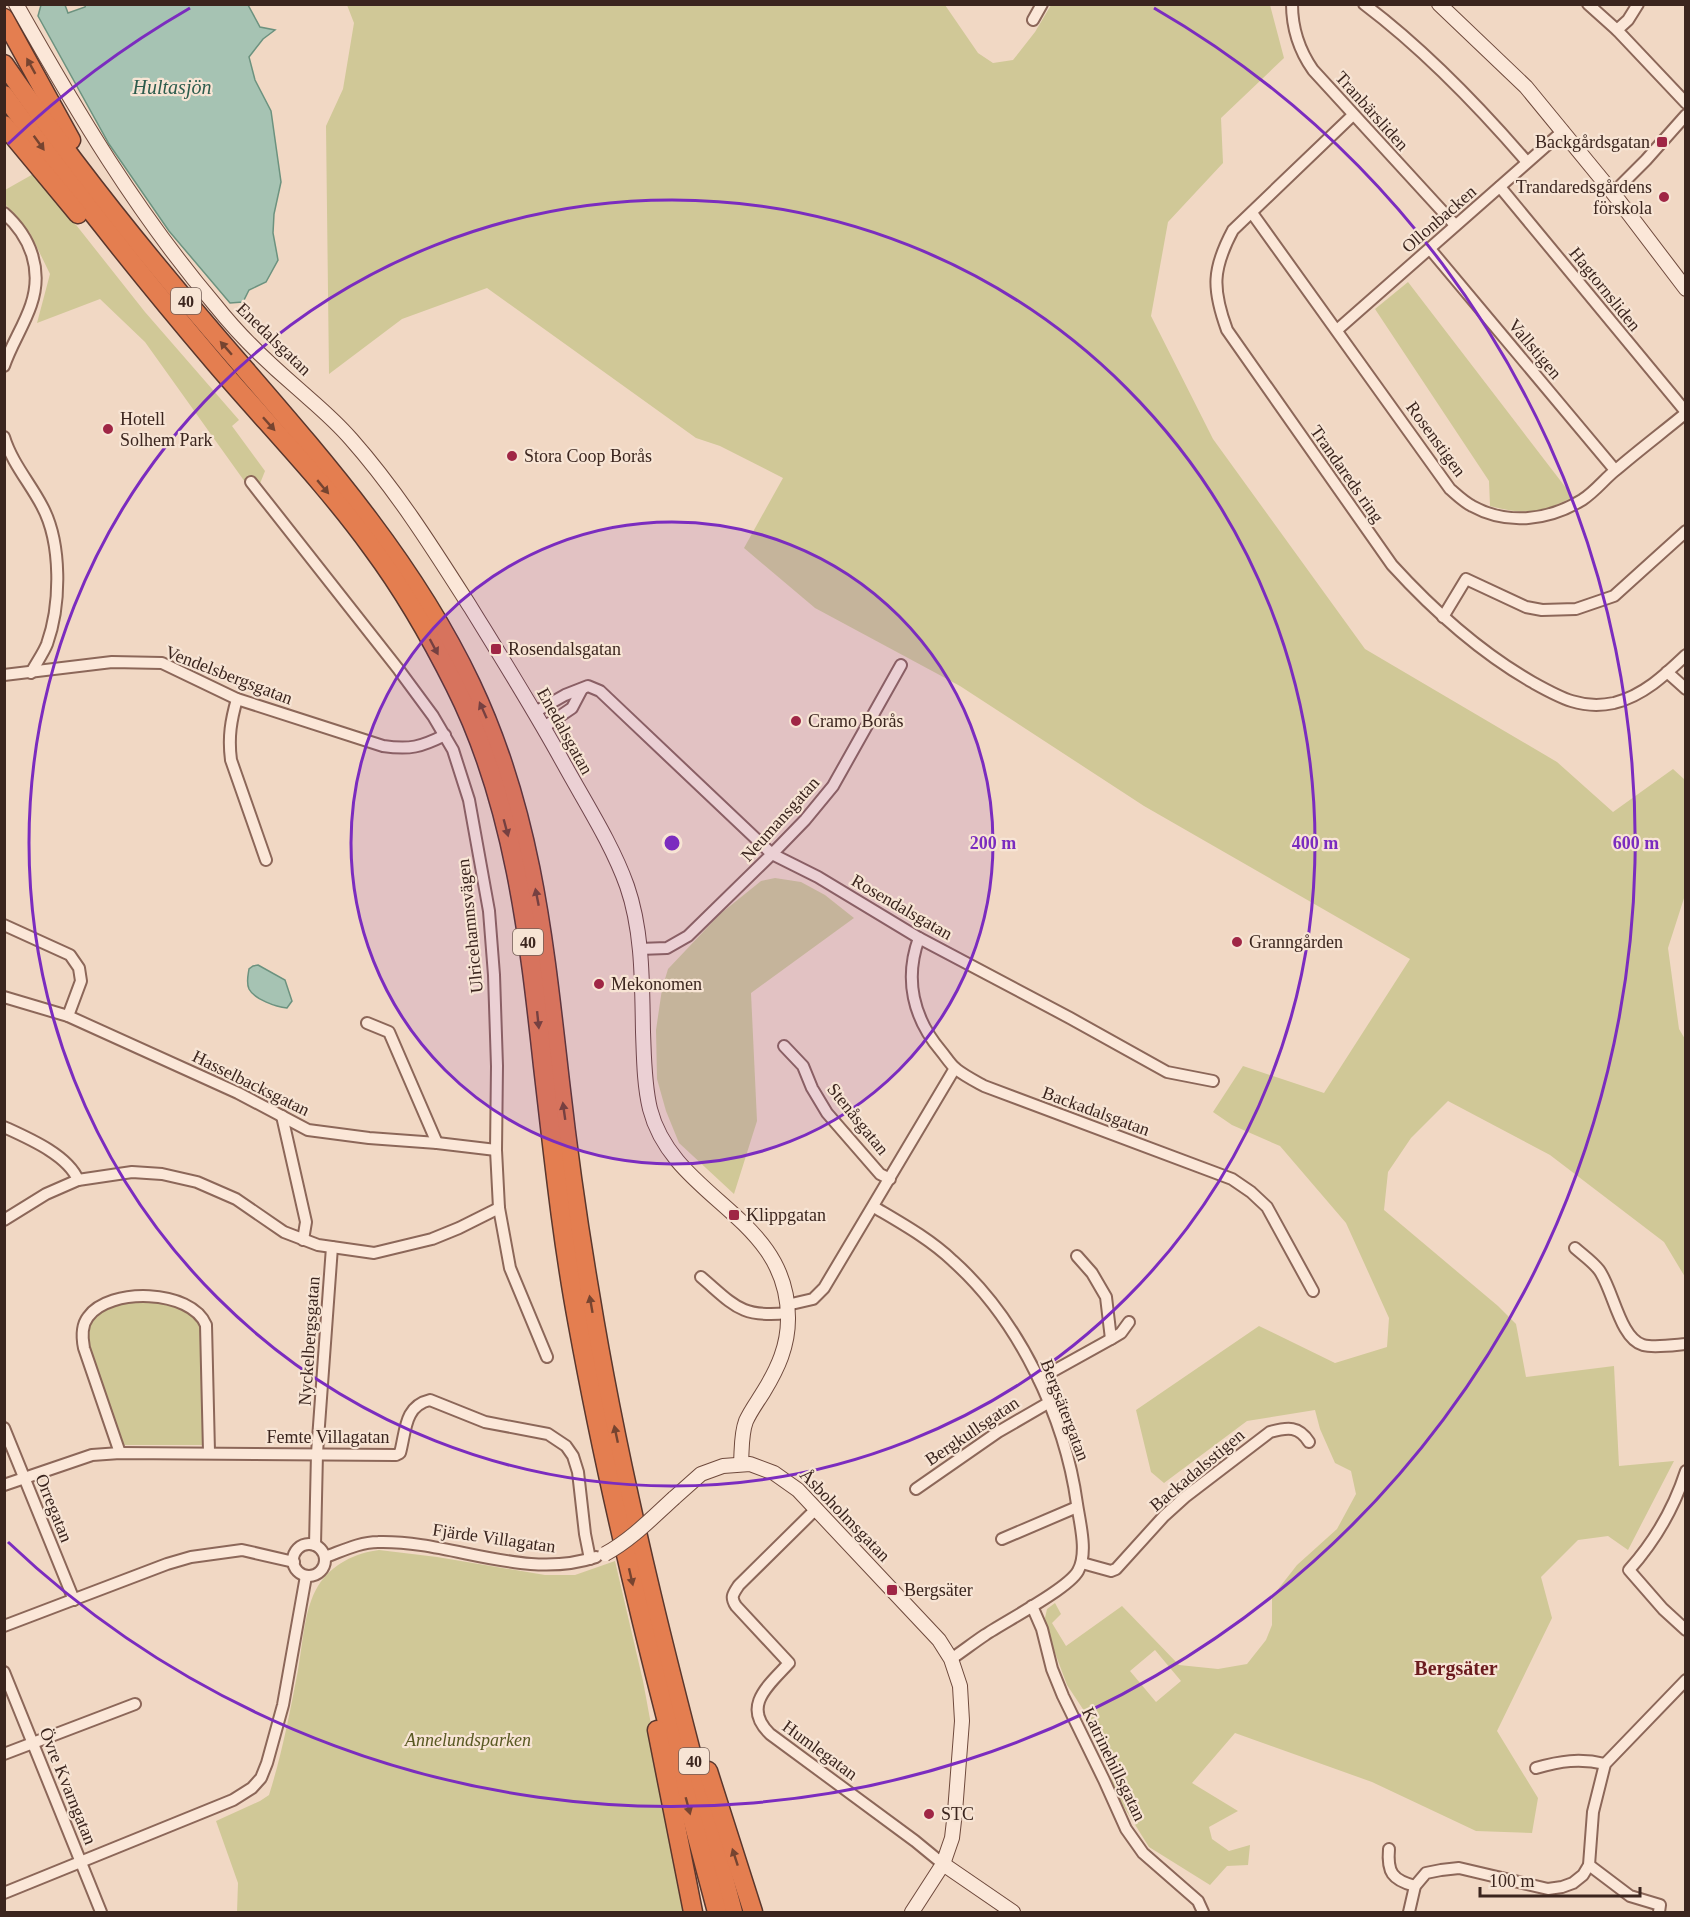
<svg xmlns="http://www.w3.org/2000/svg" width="1690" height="1917" font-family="'Times New Roman',serif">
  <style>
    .green { fill: #d0c897; fill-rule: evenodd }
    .water { fill: #a6c3b3; stroke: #6c927f; stroke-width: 1.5 }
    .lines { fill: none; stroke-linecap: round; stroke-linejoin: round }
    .street-casing { stroke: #8c6759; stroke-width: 14 }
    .secondary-casing { stroke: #6e493c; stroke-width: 16 }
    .highway-casing { stroke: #5a372d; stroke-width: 21 }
    .street { stroke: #fbe7d8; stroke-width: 10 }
    .secondary { stroke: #fbe7d8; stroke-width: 14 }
    .highway { stroke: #e47e50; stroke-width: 18 }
    .secondary-bridge-casing { stroke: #6e493c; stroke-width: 16; stroke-linecap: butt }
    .secondary-bridge { stroke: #fbe7d8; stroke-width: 14 }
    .oneway { fill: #764430 }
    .ring { fill: none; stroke: #7b2cbf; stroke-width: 3 }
    .poi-dot { fill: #9f2645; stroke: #f7e4d4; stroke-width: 2 }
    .labels { text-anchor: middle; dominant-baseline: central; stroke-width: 4.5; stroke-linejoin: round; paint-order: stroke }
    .shield { fill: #f7e4d4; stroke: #735e55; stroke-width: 1.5 }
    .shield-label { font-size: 16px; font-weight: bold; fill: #3b251e }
    .street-label { font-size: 18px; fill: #3b251e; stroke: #f7e4d4 }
    .poi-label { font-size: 18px; fill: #3b251e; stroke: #f7e4d4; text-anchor: start }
    .park-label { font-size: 18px; font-style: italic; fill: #595923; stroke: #f7e4d4 }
    .water-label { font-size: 20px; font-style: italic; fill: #2c5c4d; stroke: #f7e4d4 }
    .neighbourhood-label { font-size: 20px; font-weight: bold; fill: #6b1b1e; stroke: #f7e4d4 }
    .centre { fill: #7b2cbf; stroke: #f7e4d4; stroke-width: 3 }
    .ring-label { font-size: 18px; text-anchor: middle; font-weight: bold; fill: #7b2cbf; stroke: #f7e4d4; stroke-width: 4.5; stroke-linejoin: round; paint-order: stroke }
  </style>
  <rect width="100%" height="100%" fill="#f1d8c4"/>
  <g class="green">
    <path d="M347,5H945L978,53L993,63L1013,60L1035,32L1051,5H1270L1284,58L1221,118L1223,163L1168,222L1151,316L1213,439L1365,649L1557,762L1613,812L1673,769L1685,780V895L1668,948L1679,1029L1685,1039V1277L1664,1242L1550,1155L1448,1101L1411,1138L1388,1172L1384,1210L1498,1306L1516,1324L1526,1377L1614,1366L1619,1466L1674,1461L1628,1550L1608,1536L1578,1540L1541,1577L1552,1618L1497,1731L1538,1798L1532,1833L1476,1831L1372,1782L1235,1733L1192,1783L1238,1811L1209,1827L1212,1839L1229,1851L1250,1845L1248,1865L1227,1866L1210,1885L1149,1847L1112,1788L1110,1750L1067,1685L1048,1634L1045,1618L1047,1609L1055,1603L1061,1614L1052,1623L1066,1646L1122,1606L1179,1665L1218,1669L1247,1664L1266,1640L1272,1625V1597L1297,1565L1337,1529L1356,1494L1351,1471L1335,1463L1320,1429L1315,1410L1247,1421L1164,1483L1151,1472L1136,1410L1259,1326L1335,1363L1387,1347L1389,1318L1346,1223L1280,1146L1232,1125L1213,1112L1243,1066L1324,1093L1410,959L1144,806L960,686L815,608L744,548L783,478L720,446L696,438L487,288L402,319L329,374L326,126L343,89L354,23ZM1155,1650L1181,1681L1156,1702L1130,1671Z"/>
    <polygon points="35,173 145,312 239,420 232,426 265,471 255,496 145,342 100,299 37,323 50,274 30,233 5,204 5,190"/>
    <path d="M1408,282L1573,497C1540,514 1525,515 1490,506L1489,481L1375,309Z"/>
    <polygon points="775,878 801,882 825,895 854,918 751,993 757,1121 734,1194 679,1143 666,1111 657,1079 656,1030 662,989 668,969 720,914 761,881"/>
    <path d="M158,1299L193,1313L202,1327L205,1445H122L88,1348C82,1302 123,1301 158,1299Z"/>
    <path d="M379,1550L437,1557L545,1575H575L615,1561L643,1681L675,1855L688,1912H237L238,1883L216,1821L260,1801L269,1795C282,1754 290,1712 298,1670C303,1643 304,1609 318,1586C332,1564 355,1553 379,1550Z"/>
  </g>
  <g class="water">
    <polygon points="86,4 248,5 260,27 275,30 263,39 249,57 255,80 271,111 281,182 274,214 273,233 278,260 266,282 249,290 243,302 230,303 169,231 109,144 38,16 41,5 65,5 68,13 85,7"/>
    <path d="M258,965L285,980L292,1001L287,1008C276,1007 254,999 249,989C246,982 248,976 249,969L253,966Z"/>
  </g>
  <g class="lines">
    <g class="street-casing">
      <g id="street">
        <path d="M1292,4C1292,29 1299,50 1313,70L1455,225"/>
        <path d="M1364,4C1425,50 1477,104 1527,162"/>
        <polyline points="1588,4 1617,30 1686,103"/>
        <polyline points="1033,20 1042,4"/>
        <polyline points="1617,30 1628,20 1638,4"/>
        <path d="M1353,115L1233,230C1212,269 1212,289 1227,330L1392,565C1433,610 1478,651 1532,682C1559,697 1581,710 1614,703C1643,696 1665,675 1686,655"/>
        <polyline points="1500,187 1686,412"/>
        <polyline points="1613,193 1646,160 1686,115"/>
        <path d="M4,213C31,237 43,270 31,305C24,326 11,345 4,366"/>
        <path d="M1252,213L1450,489C1457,495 1464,502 1472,506C1508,526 1549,520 1582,500C1596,491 1605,478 1617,469C1639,450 1663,432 1686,413"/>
        <polyline points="1430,249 1615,470"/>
        <polyline points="1337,330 1563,131"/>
        <path d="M4,437C12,463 30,483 42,506C62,543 61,605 47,644C43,654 36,663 31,673"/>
        <polyline points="251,482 399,670 433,716 453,750 469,800 489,911 494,975 497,1066 496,1150 499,1208 510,1268 547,1357"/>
        <polyline points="1443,617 1466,579 1526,607 1542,610 1576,609 1614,596 1686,531"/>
        <polyline points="1667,672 1686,689"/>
        <path d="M4,675L112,662L162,663L237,699L383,746C410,750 421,747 445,735"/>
        <path d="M237,699C231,720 228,737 231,760L266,860"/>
        <polyline points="535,712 565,695 588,686 600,691 772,854 818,877 919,938 1070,1018 1167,1072 1213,1081"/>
        <polyline points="544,727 572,708 582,689"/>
        <polyline points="4,925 70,955 79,968 81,981 68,1016"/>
        <path d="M919,938C904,979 913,1018 941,1051C946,1057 950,1064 956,1069C965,1076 975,1081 984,1086L1232,1179L1251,1192L1267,1207L1313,1291"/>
        <polyline points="639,949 667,948 688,936 772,854 805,820 833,786 901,665"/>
        <polyline points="4,997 68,1016 238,1093 308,1130 369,1138 437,1143 496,1150"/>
        <polyline points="367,1023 389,1032 437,1143"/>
        <polyline points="784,1046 803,1066 812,1088 827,1113 880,1174 890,1179"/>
        <polyline points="282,1116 306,1222 303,1240"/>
        <path d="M4,1127C28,1138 68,1155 78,1180"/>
        <path d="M874,1207C901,1223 930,1239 953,1261C1019,1320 1065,1417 1077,1504C1080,1524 1088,1553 1078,1571C1068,1589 1004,1622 985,1635C973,1643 963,1651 951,1659"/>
        <polyline points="4,1220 46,1194 78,1180 132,1172 162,1174 197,1182 236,1199 284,1232 318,1245 374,1253 432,1239 459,1228 499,1208"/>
        <path d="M1575,1248C1583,1255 1593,1262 1599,1270C1613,1289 1620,1339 1643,1345C1654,1348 1674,1345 1686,1344"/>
        <polyline points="1077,1256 1092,1273 1106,1297 1111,1339"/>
        <path d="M701,1277C735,1306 741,1318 788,1313"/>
        <polyline points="787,1305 813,1299 824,1288 955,1068"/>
        <polyline points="1039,1379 1111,1339 1121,1333 1129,1322"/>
        <polyline points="4,1428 74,1600"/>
        <path d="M120,1453L84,1348C82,1338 81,1326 88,1317C109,1287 191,1289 206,1325L209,1452"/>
        <path d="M1686,1471C1674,1508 1655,1541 1629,1570L1663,1609L1686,1630"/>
        <path d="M4,1485L92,1455L120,1453L396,1455L400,1453C406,1431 404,1406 430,1400L485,1422L548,1434L566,1446L573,1456L578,1472L585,1534L590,1559"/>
        <polyline points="916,1489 998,1432 1048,1403"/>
        <path d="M816,1509L739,1585C733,1594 730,1597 736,1606L789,1663C769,1685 741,1706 770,1734L915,1841L943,1864"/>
        <polyline points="1002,1539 1077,1507"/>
        <circle cx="309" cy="1560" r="16"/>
        <polyline points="315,1545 317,1453 332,1247"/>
        <path d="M325,1557C342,1551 360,1542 378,1542C451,1540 524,1581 596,1557"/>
        <path d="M1082,1563L1111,1571L1116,1569L1164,1516L1185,1497L1270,1432C1288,1427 1299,1426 1309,1442"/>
        <polyline points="1032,1606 1042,1629 1052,1669 1063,1696 1104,1780 1126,1829 1143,1853 1198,1901 1203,1912"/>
        <polyline points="4,1626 167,1564 191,1557 242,1550 294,1562"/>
        <polyline points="4,1672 101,1912"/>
        <polyline points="4,1754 135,1704"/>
        <path d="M1536,1768C1560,1761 1580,1758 1605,1764"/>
        <path d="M1389,1849C1387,1872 1392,1880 1415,1886"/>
        <polyline points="1589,1865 1630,1896 1660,1905 1659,1912"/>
        <polyline points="4,1893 233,1800 252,1788 261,1778 267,1763 283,1705 306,1576"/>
        <polyline points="1409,1912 1415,1886 1426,1873 1441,1870 1459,1868 1548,1889 1562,1887 1573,1883 1583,1875 1589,1865 1593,1812 1605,1764 1686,1680"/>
      </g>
    </g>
    <g class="secondary-casing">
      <g id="secondary">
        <path d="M16,4C77,112 136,212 216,306C239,335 267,362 295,386C314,403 334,419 351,439C397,491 434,550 471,608C503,660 535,711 564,764C586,804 612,844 627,886C643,932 642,984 643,1032C644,1057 644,1084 650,1109C673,1199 789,1216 788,1319C788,1346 778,1368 764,1391C758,1401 751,1410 746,1421C741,1434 742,1449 741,1463"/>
        <polyline points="1439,4 1526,87 1613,193 1686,289"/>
        <polyline points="674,1498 701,1474 723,1466 750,1464 774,1473 798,1490 939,1640 951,1659 960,1686 962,1721 955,1812 952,1838 943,1864 912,1912"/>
        <polyline points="943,1864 1013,1912"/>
      </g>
    </g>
    <g class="highway-casing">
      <g id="highway">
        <polyline points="4,18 71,140"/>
        <path d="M4,64C68,157 138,245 212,331C307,442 408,551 471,684C532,813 544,942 560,1082C568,1153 578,1224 590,1294C624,1503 679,1708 733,1912"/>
        <path d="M4,95C71,188 142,277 216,364C268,425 325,483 372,548C404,591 431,638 455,686C514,803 529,937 543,1066C553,1152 562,1240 578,1325C614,1523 665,1718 717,1912"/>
        <polyline points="4,125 78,214"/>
        <polyline points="657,1730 693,1912"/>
        <polyline points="708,1771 753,1912"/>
      </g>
    </g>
    <use href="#street" class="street"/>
    <use href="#secondary" class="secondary"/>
    <use href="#highway" class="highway"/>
    <g class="secondary-bridge-casing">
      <path id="secondary-bridge" d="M605,1554C631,1540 652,1518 674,1498"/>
    </g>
    <use href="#secondary-bridge" class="secondary-bridge"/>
  </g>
  <defs><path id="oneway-solid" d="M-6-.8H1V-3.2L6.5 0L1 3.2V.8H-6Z" transform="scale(1.5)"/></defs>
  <g class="oneway">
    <use href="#oneway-solid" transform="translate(31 66) rotate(-119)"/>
    <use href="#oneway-solid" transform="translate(39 143) rotate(54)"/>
    <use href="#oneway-solid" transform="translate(226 348) rotate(-131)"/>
    <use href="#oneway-solid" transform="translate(269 424) rotate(48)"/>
    <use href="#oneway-solid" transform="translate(323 487) rotate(50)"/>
    <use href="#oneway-solid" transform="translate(434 647) rotate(62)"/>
    <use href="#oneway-solid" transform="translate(483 710) rotate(-114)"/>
    <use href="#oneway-solid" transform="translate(506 828) rotate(75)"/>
    <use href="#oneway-solid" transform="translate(537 897) rotate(-101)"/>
    <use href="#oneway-solid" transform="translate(538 1020) rotate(84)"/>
    <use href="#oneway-solid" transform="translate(564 1111) rotate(-98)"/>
    <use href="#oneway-solid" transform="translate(591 1304) rotate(-100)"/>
    <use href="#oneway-solid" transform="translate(616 1434) rotate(-102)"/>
    <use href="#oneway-solid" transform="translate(631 1577) rotate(77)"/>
    <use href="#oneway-solid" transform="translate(688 1806) rotate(75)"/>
    <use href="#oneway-solid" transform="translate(735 1857) rotate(-108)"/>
  </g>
  <circle cx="672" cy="843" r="321" fill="#7b2cbf" fill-opacity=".12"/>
  <g class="ring">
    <circle cx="672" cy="843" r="321"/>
    <circle cx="672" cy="843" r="643"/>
    <path d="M8 144A964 964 0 0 1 190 8M1154 8A964 964 0 1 1 8 1542"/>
  </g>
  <g class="poi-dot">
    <rect x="1656" y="136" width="12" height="12" rx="3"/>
    <circle cx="1664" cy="197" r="6"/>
    <circle cx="108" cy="429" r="6"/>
    <circle cx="512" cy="456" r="6"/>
    <rect x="490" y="643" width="12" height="12" rx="3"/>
    <circle cx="796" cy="721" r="6"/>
    <circle cx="1237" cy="942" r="6"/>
    <circle cx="599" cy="984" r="6"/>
    <rect x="728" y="1209" width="12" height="12" rx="3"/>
    <rect x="886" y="1584" width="12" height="12" rx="3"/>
    <circle cx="929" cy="1814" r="6"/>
  </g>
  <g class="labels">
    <g class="shield">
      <rect x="171" y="288" width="30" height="26" rx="4.5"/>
      <rect x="513" y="929" width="30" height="26" rx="4.5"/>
      <rect x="679" y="1748" width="30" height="26" rx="4.5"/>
    </g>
    <g class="shield-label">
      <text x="186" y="301">40</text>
      <text x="528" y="942">40</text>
      <text x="694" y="1761">40</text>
    </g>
    <g class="street-label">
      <text transform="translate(1372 111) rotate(48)">Tranbärsliden</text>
      <text transform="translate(1439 219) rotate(-41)">Ollonbacken</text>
      <text transform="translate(1605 289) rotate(51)">Hagtornsliden</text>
      <text transform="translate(274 339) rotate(44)">Enedalsgatan</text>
      <text transform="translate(1535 349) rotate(50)">Vallstigen</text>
      <text transform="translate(1436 439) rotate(54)">Rosenstigen</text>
      <text transform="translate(1347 474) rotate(55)">Trandareds ring</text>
      <text transform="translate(229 675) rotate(21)">Vendelsbergsgatan</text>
      <text transform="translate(565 731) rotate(61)">Enedalsgatan</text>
      <text transform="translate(780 819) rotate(-48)">Neumansgatan</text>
      <text transform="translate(902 907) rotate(30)">Rosendalsgatan</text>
      <text transform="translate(470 926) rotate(-96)">Ulricehamnsvägen</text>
      <text transform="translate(251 1083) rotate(26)">Hasselbacksgatan</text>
      <text transform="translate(1096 1111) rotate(20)">Backadalsgatan</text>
      <text transform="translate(858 1119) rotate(51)">Stenåsgatan</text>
      <text transform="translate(309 1341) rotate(-86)">Nyckelbergsgatan</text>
      <text transform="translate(1065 1410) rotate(69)">Bergsätergatan</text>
      <text transform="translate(972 1431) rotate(-34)">Bergkullsgatan</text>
      <text x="328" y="1437">Femte Villagatan</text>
      <text transform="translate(1197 1470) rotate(-40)">Backadalsstigen</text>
      <text transform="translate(54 1508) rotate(68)">Orregatan</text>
      <text transform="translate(845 1515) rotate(46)">Åsboholmsgatan</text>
      <text transform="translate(494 1538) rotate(8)">Fjärde Villagatan</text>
      <text transform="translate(820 1750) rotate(36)">Humlegatan</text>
      <text transform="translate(1114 1764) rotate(64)">Katrinehillsgatan</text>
      <text transform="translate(68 1786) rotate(68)">Övre Kvarngatan</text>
    </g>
    <g class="poi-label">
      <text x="1650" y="142" text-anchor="end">Backgårdsgatan</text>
      <text x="1652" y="187" text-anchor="end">Trandaredsgårdens<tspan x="1652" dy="21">förskola</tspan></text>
      <text x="120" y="419">Hotell<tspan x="120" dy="21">Solhem Park</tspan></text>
      <text x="524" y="456">Stora Coop Borås</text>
      <text x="508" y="649">Rosendalsgatan</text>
      <text x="808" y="721">Cramo Borås</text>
      <text x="1249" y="942">Granngården</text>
      <text x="611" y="984">Mekonomen</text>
      <text x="746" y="1215">Klippgatan</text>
      <text x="904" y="1590">Bergsäter</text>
      <text x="941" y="1814">STC</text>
    </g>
    <g class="park-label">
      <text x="468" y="1740">Annelundsparken</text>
    </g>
    <g class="water-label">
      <text x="172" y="87">Hultasjön</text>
    </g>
    <g class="neighbourhood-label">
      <text x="1456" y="1668">Bergsäter</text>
    </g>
  </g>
  <circle cx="672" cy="843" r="9" class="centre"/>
  <g class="ring-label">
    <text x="993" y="849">200 m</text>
    <text x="1315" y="849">400 m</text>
    <text x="1636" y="849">600 m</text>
  </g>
  <rect width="1690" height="1917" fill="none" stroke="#3b251e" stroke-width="12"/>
  <path d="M1480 1887v9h160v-9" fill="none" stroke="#3b251e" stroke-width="3"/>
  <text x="1489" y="1887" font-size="18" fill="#3b251e" stroke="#f7e4d4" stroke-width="4.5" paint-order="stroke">100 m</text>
</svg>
